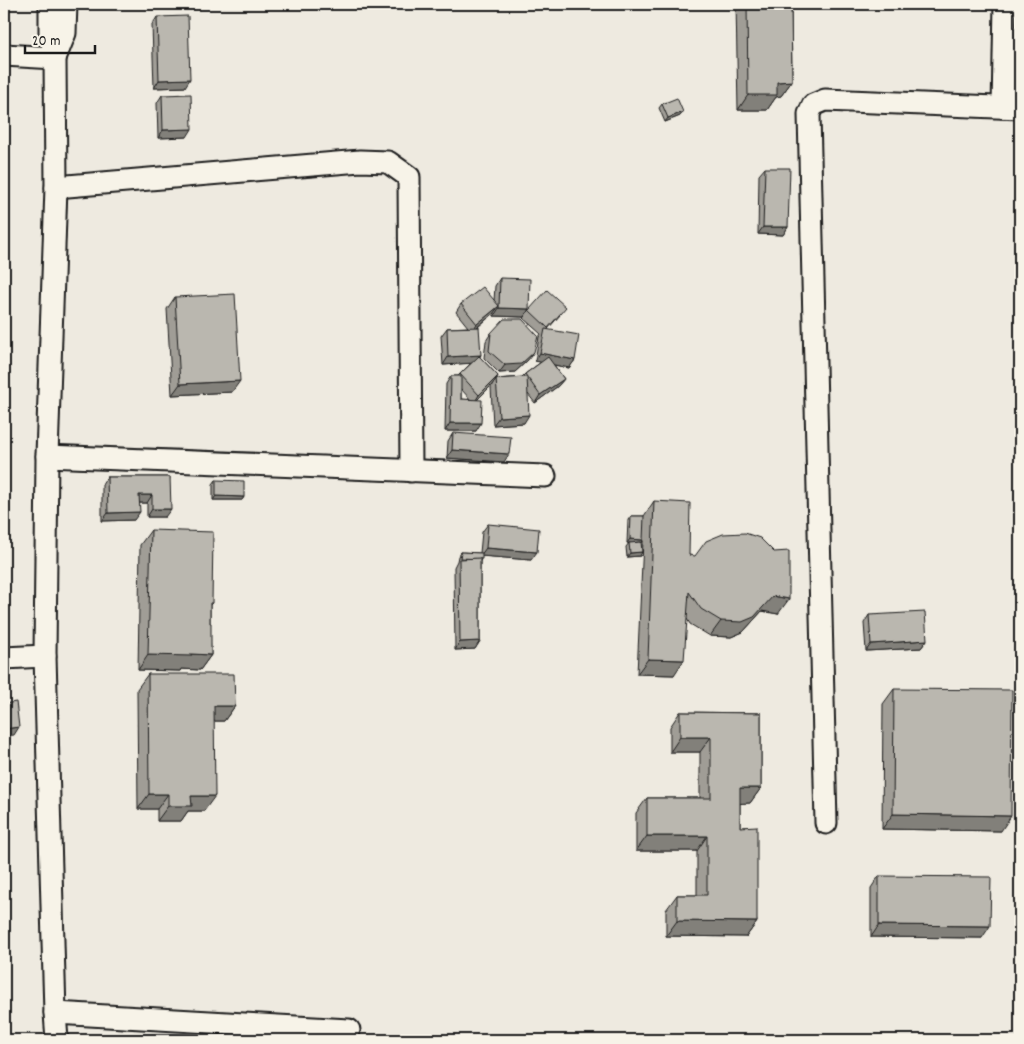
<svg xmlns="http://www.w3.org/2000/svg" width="1024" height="1044" font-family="Dekko,sans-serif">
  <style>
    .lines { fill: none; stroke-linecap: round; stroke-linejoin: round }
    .street-casing { stroke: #1c1c1c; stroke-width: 25 }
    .street { stroke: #f7f3e8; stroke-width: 21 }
    .wall { fill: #a09d96; stroke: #1c1c1c; fill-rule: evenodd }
    .shaded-wall { fill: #82807a; stroke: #1c1c1c }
    .building { fill: #bab7af; stroke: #1c1c1c }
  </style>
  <rect width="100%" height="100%" fill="#eeeae0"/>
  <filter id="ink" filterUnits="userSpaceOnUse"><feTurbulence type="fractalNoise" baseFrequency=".02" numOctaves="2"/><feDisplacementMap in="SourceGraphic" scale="10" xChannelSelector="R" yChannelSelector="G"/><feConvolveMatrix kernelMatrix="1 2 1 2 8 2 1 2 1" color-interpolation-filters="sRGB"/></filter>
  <g filter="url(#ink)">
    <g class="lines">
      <g class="street-casing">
        <g id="street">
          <polyline points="50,4 50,33 55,58 56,187 47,456 45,656 55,1013 57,1040"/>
          <polyline points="4,55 55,58"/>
          <polyline points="55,58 65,33 66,4"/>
          <polyline points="1003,107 1005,4"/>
          <polyline points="56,187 360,161 388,162 409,177 411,471"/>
          <polyline points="47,456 545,476"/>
          <polyline points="4,658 45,656"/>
          <polyline points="826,823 809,114 813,105 825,100 1020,108"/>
          <polyline points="55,1013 349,1030"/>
        </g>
      </g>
      <use href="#street" class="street"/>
    </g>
    <g class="wall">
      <polygon points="736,4 791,4 792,81 781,96 776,97 767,110 738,110"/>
      <polygon points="157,17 185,87 154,88 152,25"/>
      <polygon points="162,95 187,137 158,138 157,103"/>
      <polygon points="662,104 683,112 680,116 665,122 659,108"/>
      <polygon points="765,168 788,227 783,235 758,234 759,175"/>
      <path d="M500,278L529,309L524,317L494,316V313L478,327L480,357L498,376L496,379L522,377L525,374L541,362L535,361L539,337L541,334L523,318L529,310L560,315L548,329L575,360L569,368L554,365L564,379L558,386L535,403L528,394L524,423L493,425L491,387L492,385L477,400L476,431H445L446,384L451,376H458L471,363L443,365L441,336L447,328L468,327L456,312L461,304L494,301L495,286ZM461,389L471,400L461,399Z"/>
      <polygon points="175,297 232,392 172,395 167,309"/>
      <polygon points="491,333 528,360 515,372 499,373 484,358 486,341"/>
      <polygon points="453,433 504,462 447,458 448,441"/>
      <polygon points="107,477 170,477 165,517 147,517 147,503 139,503 134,520 102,521 102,485"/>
      <polygon points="216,480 244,497 242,500 213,500 213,484"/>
      <polygon points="654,501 689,555 778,614 762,611 743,632 731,637 710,636 690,624 687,619 674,675 637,674 643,541 642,543 640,556 627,557 626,547 629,543 627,543 628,520 631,516 644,516"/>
      <polygon points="488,524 531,560 482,556 480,562 480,641 475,649 455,650 454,567 457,561 458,556 461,552 480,553 482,532"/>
      <polygon points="151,530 212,603 210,605 210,623 211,655 200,670 181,669 180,671 138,670 140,545"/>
      <polygon points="869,615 927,640 921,648 866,651 864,623"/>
      <polygon points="148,674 235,706 224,721 214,721 204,811 188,811 181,821 157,821 157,809 138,809 137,689"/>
      <polygon points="894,689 1001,831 882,829 883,704"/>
      <polygon points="680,712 761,713 761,788 750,803 740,803 740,827 757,922 746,937 666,936 666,910 677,895 697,895 697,851 636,851 636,813 647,798 700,798 700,752 670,752 670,727"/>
      <polygon points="879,876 982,938 871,937 871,888"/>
    </g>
    <g class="shaded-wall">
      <polygon points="190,79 185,87 154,88 159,80"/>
      <polygon points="792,81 781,96 776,97 767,110 738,110 748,95 777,82"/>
      <polygon points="683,112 680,116 665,122 668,118"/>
      <polygon points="192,129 187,137 158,138 163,130"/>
      <polygon points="763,227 788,227 783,235 758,234"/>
      <polygon points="499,306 493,314 471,332 477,324"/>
      <polygon points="499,308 529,309 524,317 494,316"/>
      <polygon points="534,352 528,360 515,372 499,373 505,365"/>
      <polygon points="540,353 575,360 569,368 535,361"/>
      <polygon points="481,355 475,363 443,365 448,357"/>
      <polygon points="498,376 492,385 474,403 479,395"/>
      <polygon points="564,379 558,386 535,403 540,395"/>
      <polygon points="240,381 232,392 172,395 180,384"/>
      <polygon points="529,415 524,423 493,425 499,417"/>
      <polygon points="450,423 481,423 476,431 445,431"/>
      <polygon points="452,450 509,454 504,462 447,458"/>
      <polygon points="139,495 152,495 147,503 134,503"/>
      <polygon points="216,496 244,497 242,500 213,500"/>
      <polygon points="152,509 171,509 165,517 147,517"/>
      <polygon points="140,512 134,520 102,521 108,513"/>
      <polygon points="630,539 643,540 641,544 627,543"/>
      <polygon points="486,548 537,552 531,560 480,556"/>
      <polygon points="642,552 640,556 627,557 630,553"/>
      <polygon points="773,596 789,599 778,614 762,611 743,632 731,637 710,636 721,621"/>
      <polygon points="927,640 921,648 866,651 871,644"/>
      <polygon points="480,641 475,649 455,650 460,642"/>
      <polygon points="191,654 211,655 200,670 181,669 180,671 138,670 148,655"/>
      <polygon points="648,659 684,660 674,675 637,674"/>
      <polygon points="214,706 235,706 224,721 203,721"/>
      <polygon points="19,727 14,735 4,736 4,729"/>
      <polygon points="680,737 711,737 700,752 670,752"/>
      <polygon points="740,788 761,788 750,803 730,804"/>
      <polygon points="149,794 168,794 157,809 138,809"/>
      <polygon points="191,796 215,796 204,811 188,811 181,821 157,821 168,806"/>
      <polygon points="893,814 1011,816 1001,831 882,829"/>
      <polygon points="647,836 707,836 697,851 636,851"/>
      <polygon points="677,921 757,922 746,937 666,936"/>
      <polygon points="879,925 990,926 982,938 871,937"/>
    </g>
    <g class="building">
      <polygon points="747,4 791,4 792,81 777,82 777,95 748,95"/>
      <polygon points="188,16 190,79 159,80 157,17"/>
      <polygon points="191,94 192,129 163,130 162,95"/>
      <polygon points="677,98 683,112 668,118 662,104"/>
      <polygon points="765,168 790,168 788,227 763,227"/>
      <polygon points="500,278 530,279 529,309 499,308"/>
      <polygon points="483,287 499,306 477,324 461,304"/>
      <polygon points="547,290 566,307 548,328 529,310"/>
      <polygon points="235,294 240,381 180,384 175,297"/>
      <polygon points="504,319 522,319 538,336 534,352 521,364 505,365 489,351 491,333"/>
      <polygon points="479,327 481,355 448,357 447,328"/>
      <polygon points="545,329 579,335 575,360 540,353"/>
      <polygon points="479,356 498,376 479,395 460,374"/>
      <polygon points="548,357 564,379 540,395 525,374"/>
      <polygon points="4,360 7,360 5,411 4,411"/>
      <polygon points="451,376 461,376 461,399 482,400 481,423 450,423"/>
      <polygon points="527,377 529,415 499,417 496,379"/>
      <polygon points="453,433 511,437 509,454 452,450"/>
      <polygon points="107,477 170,477 171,509 152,509 152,495 139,495 140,512 108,513"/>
      <polygon points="216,480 244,481 244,497 216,496"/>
      <polygon points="654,501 690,503 689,555 695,556 706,541 723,534 745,533 760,538 774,552 789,551 789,599 773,596 754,617 742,622 721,621 701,609 689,592 684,660 648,659"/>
      <polygon points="631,516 644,516 643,540 630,539"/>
      <polygon points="488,524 539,529 537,552 486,548"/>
      <polygon points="151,530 213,532 212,603 210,603 210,623 211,623 211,655 191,654 191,656 148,655"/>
      <polygon points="641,542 642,552 630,553 629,543"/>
      <polygon points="461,552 482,553 482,559 460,558"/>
      <polygon points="480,558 480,641 460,642 459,559"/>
      <polygon points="925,612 927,640 871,644 869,615"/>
      <polygon points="148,674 234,674 235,706 214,706 215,796 191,796 192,806 168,806 168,794 149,794"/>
      <polygon points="894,689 1012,690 1011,816 893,814"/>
      <polygon points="16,702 19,727 4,729 4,704"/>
      <polygon points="680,712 761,713 761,788 740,788 740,827 757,826 757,922 677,921 677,895 707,895 707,836 647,836 647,798 711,798 711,737 680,737"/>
      <polygon points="879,876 991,877 990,926 879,925"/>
    </g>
  </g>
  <rect width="1024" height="1044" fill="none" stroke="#f7f3e8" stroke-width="20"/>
  <rect x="10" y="10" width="1004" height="1024" fill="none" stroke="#1c1c1c" stroke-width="2" filter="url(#ink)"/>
  <path d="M25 45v8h70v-8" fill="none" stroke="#1c1c1c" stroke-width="2.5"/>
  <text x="32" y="45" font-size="15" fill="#1c1c1c" stroke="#f7f3e8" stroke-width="4" paint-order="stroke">20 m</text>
</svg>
